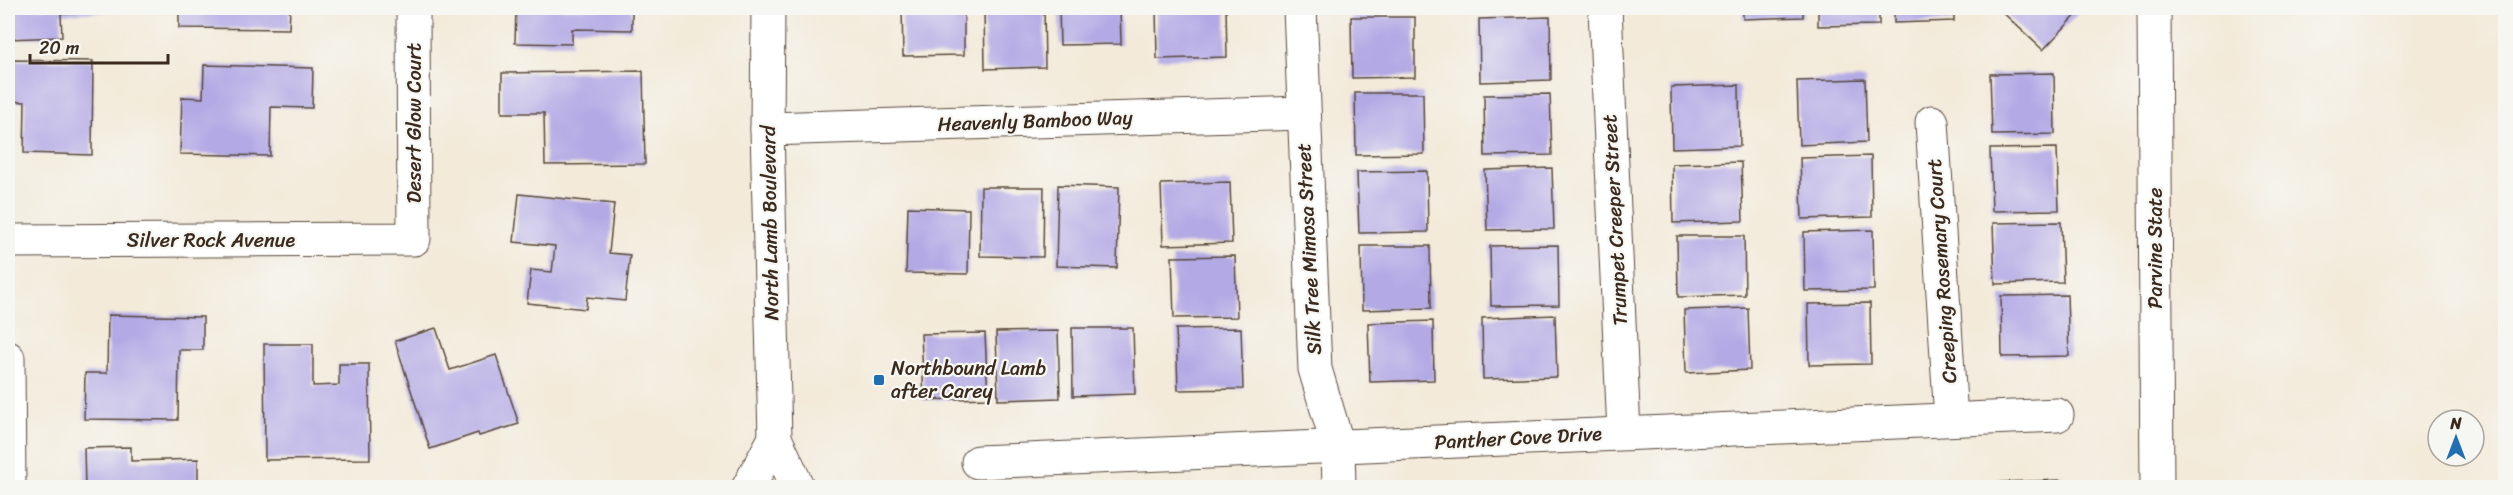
<svg xmlns="http://www.w3.org/2000/svg" width="2513" height="495" font-family="Sriracha,sans-serif">
  <style>
    .building { fill: #b2a9e5 }
    .lines { fill: none; stroke-linecap: round; stroke-linejoin: round }
    .minor-casing { stroke: #57473a; stroke-width: 35 }
    .primary-casing { stroke: #57473a; stroke-width: 35 }
    .minor { stroke: #fff; stroke-width: 33 }
    .primary { stroke: #fff; stroke-width: 33 }
    .poi-dot { fill: #1f6fb2; stroke: #f6f6f2; stroke-width: 2 }
    .labels { text-anchor: middle; dominant-baseline: central; stroke-width: 4.5; stroke-linejoin: round; paint-order: stroke }
    .street-label { font-size: 20px; fill: #3b2a1e; stroke: #f6f6f2 }
    .poi-label { font-size: 20px; fill: #3b2a1e; stroke: #f6f6f2; text-anchor: start }
  </style>
  <rect width="100%" height="100%" fill="#f6f6f2"/>
  <filter id="ink" filterUnits="userSpaceOnUse"><feTurbulence type="fractalNoise" baseFrequency=".0167" numOctaves="2"/><feDisplacementMap in="SourceGraphic" scale="12" xChannelSelector="R" yChannelSelector="G"/><feConvolveMatrix kernelMatrix="1 2 1 2 8 2 1 2 1" color-interpolation-filters="sRGB"/></filter>
  <filter id="wash" filterUnits="userSpaceOnUse"><feTurbulence type="fractalNoise" baseFrequency=".008" numOctaves="4" result="noise"/><feDisplacementMap in="SourceGraphic" scale="24" xChannelSelector="R" yChannelSelector="G"/><feGaussianBlur stdDeviation="1.35" result="paint"/><feColorMatrix in="noise" values="0 0 0 0 0 0 0 0 0 0 0 0 0 0 0 0 0 1.4 0 .05"/><feComposite in="paint" operator="in"/></filter>
  <g filter="url(#wash)">
    <rect width="100%" height="100%" fill="#f3ead9"/>
    <g id="blocks">
      <g class="building">
        <polygon points="8,8 106,8 106,12 61,14 62,37 8,39"/>
        <polygon points="179,8 290,8 289,29 179,28"/>
        <polygon points="516,8 632,8 632,30 572,29 572,44 515,43"/>
        <polygon points="902,8 964,8 964,55 903,56"/>
        <polygon points="984,8 1044,8 1045,67 985,69"/>
        <polygon points="1059,8 1120,8 1121,44 1060,45"/>
        <polygon points="1156,8 1226,8 1227,57 1157,59"/>
        <polygon points="1743,8 1803,8 1803,17 1743,19"/>
        <polygon points="1818,8 1879,8 1879,25 1818,26"/>
        <polygon points="1894,8 1954,8 1954,21 1894,23"/>
        <polygon points="1998,8 2083,8 2043,50"/>
        <polygon points="1351,17 1415,17 1415,77 1352,78"/>
        <polygon points="1550,17 1551,80 1480,82 1479,19"/>
        <polygon points="8,60 93,61 92,155 24,153 25,102 8,101"/>
        <polygon points="204,65 313,68 312,108 271,107 270,156 180,154 182,97 203,98"/>
        <polygon points="643,71 645,164 545,165 544,113 502,113 502,73"/>
        <polygon points="2054,73 2055,134 1992,135 1990,74"/>
        <polygon points="1865,79 1867,142 1799,145 1797,81"/>
        <polygon points="1739,85 1740,146 1672,148 1671,87"/>
        <polygon points="1355,93 1423,93 1424,154 1356,155"/>
        <polygon points="1550,94 1552,155 1485,156 1484,95"/>
        <polygon points="2057,148 2059,210 1992,211 1990,149"/>
        <polygon points="1871,156 1872,217 1802,219 1800,158"/>
        <polygon points="1741,162 1743,221 1673,223 1672,164"/>
        <polygon points="1552,168 1554,229 1487,230 1485,170"/>
        <polygon points="1427,171 1428,232 1359,233 1357,172"/>
        <polygon points="1230,182 1232,243 1163,245 1161,184"/>
        <polygon points="1058,185 1119,187 1117,268 1056,266"/>
        <polygon points="981,187 1044,187 1043,257 980,256"/>
        <polygon points="519,194 614,204 609,253 630,255 625,301 587,297 586,309 527,303 531,270 552,272 555,246 514,242"/>
        <polygon points="908,207 969,209 968,274 906,273"/>
        <polygon points="2061,222 2063,282 1995,284 1993,223"/>
        <polygon points="1873,230 1874,290 1805,291 1804,232"/>
        <polygon points="1677,236 1744,236 1745,295 1678,297"/>
        <polygon points="1558,245 1559,305 1491,306 1490,246"/>
        <polygon points="1361,246 1430,246 1431,308 1362,310"/>
        <polygon points="1235,256 1237,317 1174,318 1172,257"/>
        <polygon points="2067,295 2069,356 2002,357 2001,296"/>
        <polygon points="1870,303 1871,364 1809,365 1808,304"/>
        <polygon points="1748,308 1750,370 1686,373 1684,310"/>
        <polygon points="108,315 203,317 203,350 179,350 178,420 84,419 85,373 107,373"/>
        <polygon points="1555,315 1557,377 1483,379 1482,318"/>
        <polygon points="1433,321 1434,380 1370,382 1368,323"/>
        <polygon points="436,328 450,370 496,355 519,424 479,436 478,433 430,449 395,341"/>
        <polygon points="1072,328 1133,328 1135,394 1073,396"/>
        <polygon points="1241,328 1243,389 1178,390 1176,329"/>
        <polygon points="1058,331 1060,398 998,400 996,332"/>
        <polygon points="985,333 988,398 924,400 921,334"/>
        <polygon points="264,344 313,344 313,386 339,385 339,364 369,364 370,459 265,460"/>
        <polygon points="131,447 131,461 198,459 198,488 85,488 84,448"/>
        <polygon points="2062,480 2062,488 2001,488 2001,482"/>
      </g>
    </g>
  </g>
  <g filter="url(#ink)">
    <use href="#blocks" fill-opacity="0" stroke="#57473a" stroke-width="1.5"/>
    <g class="lines">
      <g class="minor-casing">
        <g id="minor">
          <polyline points="1300,8 1315,369 1338,446 1339,488"/>
          <polyline points="1605,8 1624,433"/>
          <polyline points="2154,8 2157,488"/>
          <polyline points="1932,122 1951,419"/>
          <polyline points="767,129 1303,113"/>
          <polyline points="8,241 414,239 413,8"/>
          <polyline points="8,358 9,488"/>
          <polyline points="978,462 2057,415"/>
        </g>
      </g>
      <g class="primary-casing">
        <g id="primary">
          <polyline points="768,8 767,129 775,438 798,488"/>
          <polyline points="748,488 775,438"/>
        </g>
      </g>
      <use href="#minor" class="minor"/>
      <use href="#primary" class="primary"/>
    </g>
  </g>
  <rect class="poi-dot" x="873" y="374" width="12" height="12" rx="3"/>
  <g class="labels">
    <g class="street-label">
      <text transform="translate(1035 121) rotate(-2)">Heavenly Bamboo Way</text>
      <text transform="translate(414 123) rotate(-90)">Desert Glow Court</text>
      <text transform="translate(1615 220) rotate(-93)">Trumpet Creeper Street</text>
      <text transform="translate(770 223) rotate(-91)">North Lamb Boulevard</text>
      <text x="211" y="240">Silver Rock Avenue</text>
      <text transform="translate(2155 248) rotate(-90)">Parvine State</text>
      <text transform="translate(1309 249) rotate(-93)">Silk Tree Mimosa Street</text>
      <text transform="translate(1942 271) rotate(-94)">Creeping Rosemary Court</text>
      <text transform="translate(1518 438) rotate(-3)">Panther Cove Drive</text>
    </g>
    <g class="poi-label">
      <text x="891" y="368">Northbound Lamb<tspan x="891" dy="23">after Carey</tspan></text>
    </g>
  </g>
  <rect width="2513" height="495" fill="none" stroke="#f6f6f2" stroke-width="30"/>
  <g transform="translate(2456 438)"><circle r="28" fill="#f6f6f2" stroke="#aba49d" stroke-width="1.5"/>
  <path d="M0-4.5L10 22L0 15L-10 22Z" fill="#1f6fb2"/>
  <text y="-9" font-size="16" font-weight="bold" text-anchor="middle" fill="#3b2a1e">N</text>
  </g>
  <path d="M30 54v9h138v-9" fill="none" stroke="#3b2a1e" stroke-width="3"/>
  <text x="39" y="54" font-size="18" fill="#3b2a1e" stroke="#f6f6f2" stroke-width="4.5" paint-order="stroke">20 m</text>
</svg>
